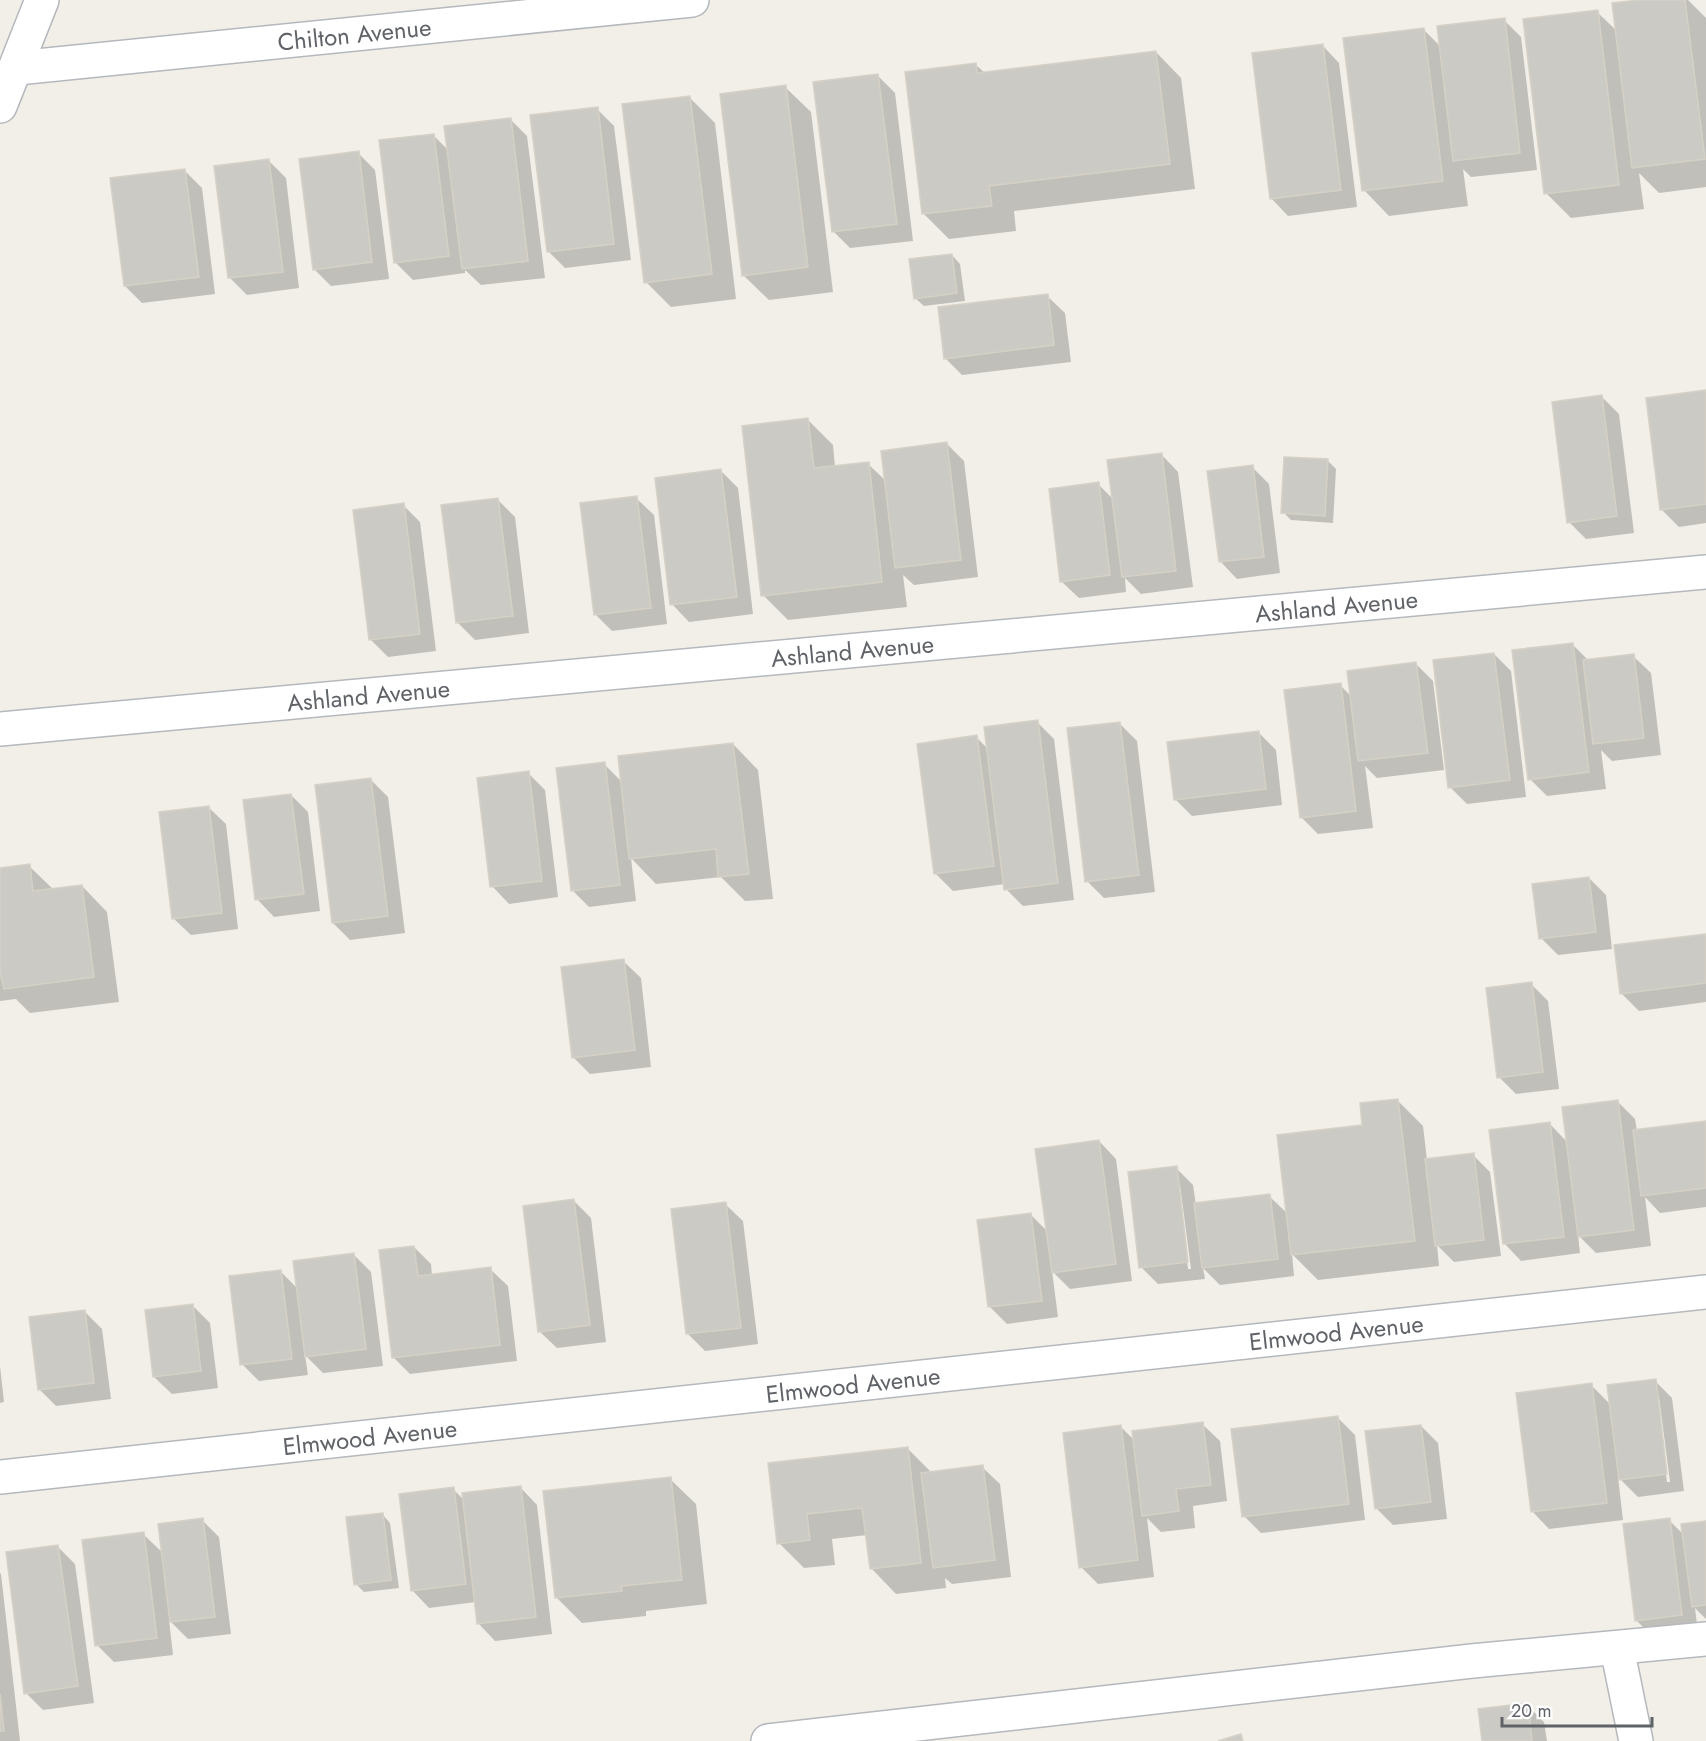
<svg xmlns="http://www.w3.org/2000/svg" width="1706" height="1741" font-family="Jost,sans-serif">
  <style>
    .shadow { fill: #0003; fill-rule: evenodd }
    .building { fill: #cccac5; stroke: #d6d1c6; stroke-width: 1.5 }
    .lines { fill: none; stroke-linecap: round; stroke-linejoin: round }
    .minor-casing { stroke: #b5b8bc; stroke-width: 36 }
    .minor { stroke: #fff; stroke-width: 33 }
    .labels { text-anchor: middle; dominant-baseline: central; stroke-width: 6; stroke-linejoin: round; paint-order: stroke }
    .street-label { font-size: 24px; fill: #5f6368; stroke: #fff }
  </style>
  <rect width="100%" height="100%" fill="#f1efe8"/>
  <g class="shadow">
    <polygon points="1651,0 1688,0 1706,18 1706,187 1659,193 1639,173 1644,209 1571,218 1546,193 1597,12 1617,31"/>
    <polygon points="1504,20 1521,37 1537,170 1471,177 1463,169 1468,206 1389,216 1364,190 1424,30 1441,47"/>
    <polygon points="1322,45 1339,63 1357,207 1288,216 1271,198"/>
    <polygon points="1156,52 1181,78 1195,189 1014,211 1016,231 949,239 923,213 976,65 985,73"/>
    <polygon points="878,76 895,93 913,241 850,248 833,231"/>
    <polygon points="785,87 811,112 833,292 769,300 743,275"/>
    <polygon points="689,97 715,123 736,299 671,307 646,282"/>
    <polygon points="597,109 614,126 631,260 565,268 548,251"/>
    <polygon points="510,119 527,136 545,278 481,285 465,270 465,273 413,280 395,262 433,135 449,151"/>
    <polygon points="358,153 375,170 389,279 331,286 314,269"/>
    <polygon points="269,161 286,178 299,288 247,295 230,278"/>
    <polygon points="185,171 202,188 215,294 142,303 125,286"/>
    <polygon points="952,255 960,264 965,301 924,306 915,298"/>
    <polygon points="1047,296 1065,313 1071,362 962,375 945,358"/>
    <polygon points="1706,392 1706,523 1679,527 1662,510"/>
    <polygon points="1602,397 1619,414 1634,533 1586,539 1569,522"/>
    <polygon points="807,419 833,445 835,467 868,464 886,481 947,444 964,461 978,577 914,585 903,575 907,607 788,620 763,595"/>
    <polygon points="1161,454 1178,472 1193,587 1141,594 1125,578 1126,592 1079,598 1061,581 1098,484 1114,500"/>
    <polygon points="1328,461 1336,469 1333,523 1291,520 1283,512"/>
    <polygon points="1252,467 1269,484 1280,573 1237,579 1220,561"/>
    <polygon points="721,471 738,488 753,614 689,622 672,604"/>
    <polygon points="636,498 654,515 667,624 612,631 595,614"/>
    <polygon points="498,500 515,517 529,633 475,640 457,622"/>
    <polygon points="403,505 420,522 436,651 388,657 371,640"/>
    <polygon points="1573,645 1589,661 1633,656 1651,673 1661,755 1612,761 1601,750 1606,789 1547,796 1530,779"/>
    <polygon points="1494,654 1511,671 1526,797 1467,804 1450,787"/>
    <polygon points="1416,664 1433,681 1444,770 1377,778 1365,766 1373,828 1318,834 1301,817 1340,685 1352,697"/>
    <polygon points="1037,722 1054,739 1074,900 1023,906 1006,889 1005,884 953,891 936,874 976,737 988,749"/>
    <polygon points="1120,724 1137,741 1155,892 1104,898 1087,881"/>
    <polygon points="1258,732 1276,750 1282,805 1192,816 1175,799"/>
    <polygon points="733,744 758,770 773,899 745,901 721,877 656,884 631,858 636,901 589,907 572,890 604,764 622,782"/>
    <polygon points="528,773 545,790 558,897 509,904 492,886"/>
    <polygon points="371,780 388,797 405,933 350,940 333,923"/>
    <polygon points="291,795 308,812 320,911 274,917 257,899"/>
    <polygon points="208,807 226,824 238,929 191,935 173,918"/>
    <polygon points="29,866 54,890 82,886 107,912 119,1002 30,1013 16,999 0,1001 0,870"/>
    <polygon points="1589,878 1606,895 1612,949 1558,955 1541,938"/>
    <polygon points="1706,936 1706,1002 1639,1011 1621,993"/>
    <polygon points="623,961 641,978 651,1067 590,1074 573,1057"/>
    <polygon points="1531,984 1548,1001 1559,1089 1516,1094 1499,1077"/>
    <path d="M1398,1101L1423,1126L1427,1160L1473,1155L1490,1172L1501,1256L1454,1262L1437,1245L1439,1266L1318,1280L1292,1254L1294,1276L1220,1285L1203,1268L1205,1279L1158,1284L1141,1267L1176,1168L1193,1185L1196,1205L1269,1196L1288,1214L1364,1126ZM1177,1185H1180L1191,1269H1188Z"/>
    <polygon points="1618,1102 1635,1119 1637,1131 1706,1123 1706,1207 1660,1213 1645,1197 1651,1246 1596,1253 1578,1235 1580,1253 1521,1261 1504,1243 1550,1124 1567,1142"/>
    <polygon points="1099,1141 1116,1159 1132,1281 1070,1289 1052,1271 1058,1317 1007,1324 990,1307 1031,1215 1048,1232"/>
    <polygon points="574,1201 591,1218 606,1342 557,1348 539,1331"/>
    <polygon points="725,1204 743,1221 758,1344 705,1351 688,1334"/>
    <polygon points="414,1247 431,1264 432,1276 490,1269 508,1286 517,1361 410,1374 393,1357"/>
    <polygon points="354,1255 371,1272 383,1366 323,1373 305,1355 308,1375 259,1381 242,1364 280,1271 298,1289"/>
    <polygon points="192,1305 210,1323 218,1388 172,1394 154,1377"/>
    <polygon points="85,1312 102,1329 111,1399 56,1406 39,1389"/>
    <polygon points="0,1366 4,1402 0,1403"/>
    <path d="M1655,1381L1672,1398L1684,1491L1638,1497L1618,1477L1623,1520L1549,1529L1532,1511L1591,1385L1611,1405ZM1656,1397H1659L1670,1482H1667Z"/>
    <polygon points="1338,1418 1355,1435 1365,1520 1261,1533 1244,1516"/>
    <polygon points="1202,1424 1220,1441 1227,1501 1193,1506 1195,1528 1161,1532 1147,1518 1154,1577 1098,1584 1081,1567 1121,1427 1135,1441"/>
    <polygon points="1421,1426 1438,1443 1447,1519 1393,1525 1376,1508"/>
    <polygon points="907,1448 932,1473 982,1467 1000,1484 1011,1577 952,1584 945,1578 946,1588 896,1594 871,1568 867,1535 832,1539 835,1565 804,1568 779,1543 769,1464"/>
    <polygon points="670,1479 696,1504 707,1604 646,1611 646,1616 582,1623 557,1598"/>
    <polygon points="520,1487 537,1505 552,1634 495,1641 478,1623 476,1602 429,1608 412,1590 453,1489 464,1500"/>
    <polygon points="382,1514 390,1523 399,1588 364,1592 356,1584"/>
    <polygon points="202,1520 219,1537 231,1634 188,1639 169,1620 173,1655 114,1662 97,1645 143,1534 163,1553"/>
    <polygon points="1669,1520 1684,1535 1706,1522 1706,1619 1695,1608 1698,1632 1653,1637 1636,1620"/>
    <polygon points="58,1547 75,1564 94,1703 43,1710 26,1693"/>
    <polygon points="0,1573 1,1574 20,1741 0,1741"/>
    <polygon points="1527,1705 1544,1722 1547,1741 1483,1741"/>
  </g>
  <g class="building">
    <polygon points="1639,0 1685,0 1705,159 1632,168 1612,3"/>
    <polygon points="1598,10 1619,185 1544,194 1523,19"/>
    <polygon points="1505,18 1520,153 1453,161 1437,26"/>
    <polygon points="1424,28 1443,181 1362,191 1343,38"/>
    <polygon points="1323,44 1341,190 1270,199 1252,53"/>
    <polygon points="1156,51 1170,164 989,186 992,206 922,214 905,72 976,63 977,73"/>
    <polygon points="878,74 897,224 832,232 813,82"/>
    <polygon points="786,85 808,267 742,276 720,94"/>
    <polygon points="690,96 712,274 644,283 622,104"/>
    <polygon points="598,107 614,244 547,252 530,115"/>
    <polygon points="511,118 528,261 462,269 444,126"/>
    <polygon points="434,134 449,256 394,263 379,140"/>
    <polygon points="359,151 372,262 313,270 299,159"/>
    <polygon points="269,159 283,272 228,278 214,166"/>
    <polygon points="185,169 199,277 124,286 110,178"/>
    <polygon points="952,254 957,293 914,299 909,259"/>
    <polygon points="1048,294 1054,345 944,359 938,307"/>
    <polygon points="1706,390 1706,504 1660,510 1646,398"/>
    <polygon points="1602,395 1617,516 1567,523 1552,402"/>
    <polygon points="808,418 814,468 869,462 882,582 761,596 742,426"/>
    <polygon points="947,442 961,560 895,568 881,451"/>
    <polygon points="1162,453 1176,571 1122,577 1107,460"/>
    <polygon points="1284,457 1328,459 1325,516 1281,513"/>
    <polygon points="1253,465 1264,557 1219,562 1207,471"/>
    <polygon points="721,469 737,597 670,605 655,478"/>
    <polygon points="1099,482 1110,575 1060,582 1049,489"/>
    <polygon points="637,496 651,608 594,615 580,503"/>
    <polygon points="498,498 513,616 456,623 441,505"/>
    <polygon points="404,503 420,634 369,640 353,510"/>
    <polygon points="1573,643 1589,772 1528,780 1512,650"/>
    <polygon points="1494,653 1510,780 1448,788 1433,660"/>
    <polygon points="1634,654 1644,738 1593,744 1583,660"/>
    <polygon points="1416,662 1428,753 1358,761 1347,671"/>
    <polygon points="1341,683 1356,811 1300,818 1284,690"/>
    <polygon points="1038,720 1058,883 1004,890 984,727"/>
    <polygon points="1120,722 1139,875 1085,882 1067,728"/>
    <polygon points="1259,731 1266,789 1174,800 1167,742"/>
    <polygon points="977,735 994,866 934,874 917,744"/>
    <polygon points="733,743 749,874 718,877 716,849 629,859 618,756"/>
    <polygon points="605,762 620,885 571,891 556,768"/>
    <polygon points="529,771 542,881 490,887 477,778"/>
    <polygon points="371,778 388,916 332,923 315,785"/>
    <polygon points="291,794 304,894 255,900 243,800"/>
    <polygon points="209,806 222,913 172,919 159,812"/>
    <polygon points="30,864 33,891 82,885 94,977 4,989 0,973 0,868"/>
    <polygon points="1589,877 1596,932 1539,939 1532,884"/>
    <polygon points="1706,934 1706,983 1620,994 1614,945"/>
    <polygon points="624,959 635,1050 572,1058 561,967"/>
    <polygon points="1532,982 1543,1072 1497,1078 1486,988"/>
    <polygon points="1398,1099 1415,1241 1291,1255 1277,1135 1362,1125 1360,1103"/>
    <polygon points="1618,1100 1634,1230 1578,1237 1562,1107"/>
    <polygon points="1706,1121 1706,1188 1641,1196 1633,1130"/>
    <polygon points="1550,1122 1564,1237 1503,1244 1489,1130"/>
    <polygon points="1099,1140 1116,1264 1052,1273 1035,1149"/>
    <polygon points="1474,1153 1484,1240 1435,1246 1425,1159"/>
    <polygon points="1177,1166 1188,1262 1139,1268 1128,1172"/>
    <polygon points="1270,1194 1278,1259 1202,1268 1194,1203"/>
    <polygon points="574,1199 590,1325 538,1332 523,1206"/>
    <polygon points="726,1202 741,1328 686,1334 671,1209"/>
    <polygon points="1031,1213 1042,1301 988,1307 977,1220"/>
    <polygon points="414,1246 418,1276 491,1267 500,1345 392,1358 379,1250"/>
    <polygon points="354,1253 366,1349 305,1357 293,1261"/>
    <polygon points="281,1270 292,1359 240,1365 229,1276"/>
    <polygon points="193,1304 201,1371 153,1377 145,1310"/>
    <polygon points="85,1310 94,1383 38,1390 29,1317"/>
    <polygon points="1656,1379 1667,1474 1619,1480 1607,1385"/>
    <polygon points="1592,1383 1607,1503 1531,1512 1516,1393"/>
    <polygon points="1338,1416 1349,1504 1242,1517 1231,1429"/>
    <polygon points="1203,1422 1211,1485 1176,1489 1179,1511 1142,1516 1132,1431"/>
    <polygon points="1121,1425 1138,1560 1079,1568 1063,1433"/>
    <polygon points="1421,1425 1431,1502 1375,1509 1365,1431"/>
    <polygon points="908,1447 921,1563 870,1569 862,1508 807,1514 810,1540 777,1544 768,1463"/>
    <polygon points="983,1465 995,1560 933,1568 921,1473"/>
    <polygon points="671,1477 682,1580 621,1586 622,1591 555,1598 543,1491"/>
    <polygon points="521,1486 536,1617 477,1624 462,1493"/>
    <polygon points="454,1487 466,1584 411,1591 399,1494"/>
    <polygon points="383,1513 391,1580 354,1585 346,1517"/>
    <polygon points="203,1518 215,1617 170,1622 158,1524"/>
    <polygon points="1670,1518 1682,1615 1635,1621 1623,1524"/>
    <polygon points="1706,1521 1706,1605 1692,1607 1681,1524"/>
    <polygon points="144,1532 157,1638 95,1646 82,1540"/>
    <polygon points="58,1545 78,1686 24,1694 6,1552"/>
    <polygon points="0,1694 4,1731 0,1731"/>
    <polygon points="1528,1703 1532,1741 1482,1741 1478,1709"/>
    <polygon points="1241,1734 1243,1741 1218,1741"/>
  </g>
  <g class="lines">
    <g class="minor-casing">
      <g id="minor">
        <path id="s1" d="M17,68L692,0"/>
        <polyline points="0,106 42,0"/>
        <path id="s2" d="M0,729L1706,572"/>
        <path id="s3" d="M0,1477L1706,1292"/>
        <polyline points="1617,1648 1636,1741"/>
        <polyline points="768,1741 1472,1661 1706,1639"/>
      </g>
    </g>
    <use href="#minor" class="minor"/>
  </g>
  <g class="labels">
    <g class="street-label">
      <text stroke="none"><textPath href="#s1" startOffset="339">Chilton Avenue</textPath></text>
      <text stroke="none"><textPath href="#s2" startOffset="1342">Ashland Avenue</textPath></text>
      <text stroke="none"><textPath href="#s2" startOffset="856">Ashland Avenue</textPath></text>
      <text stroke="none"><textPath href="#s2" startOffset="370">Ashland Avenue</textPath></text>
      <text stroke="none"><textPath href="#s3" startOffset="1344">Elmwood Avenue</textPath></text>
      <text stroke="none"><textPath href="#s3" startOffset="858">Elmwood Avenue</textPath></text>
      <text stroke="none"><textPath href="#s3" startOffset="372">Elmwood Avenue</textPath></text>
    </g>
  </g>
  <path d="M1502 1717v9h150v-9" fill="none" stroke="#5f6368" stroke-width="3"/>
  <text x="1511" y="1717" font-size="18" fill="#5f6368" stroke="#ffffff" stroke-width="4.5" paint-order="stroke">20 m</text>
</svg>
